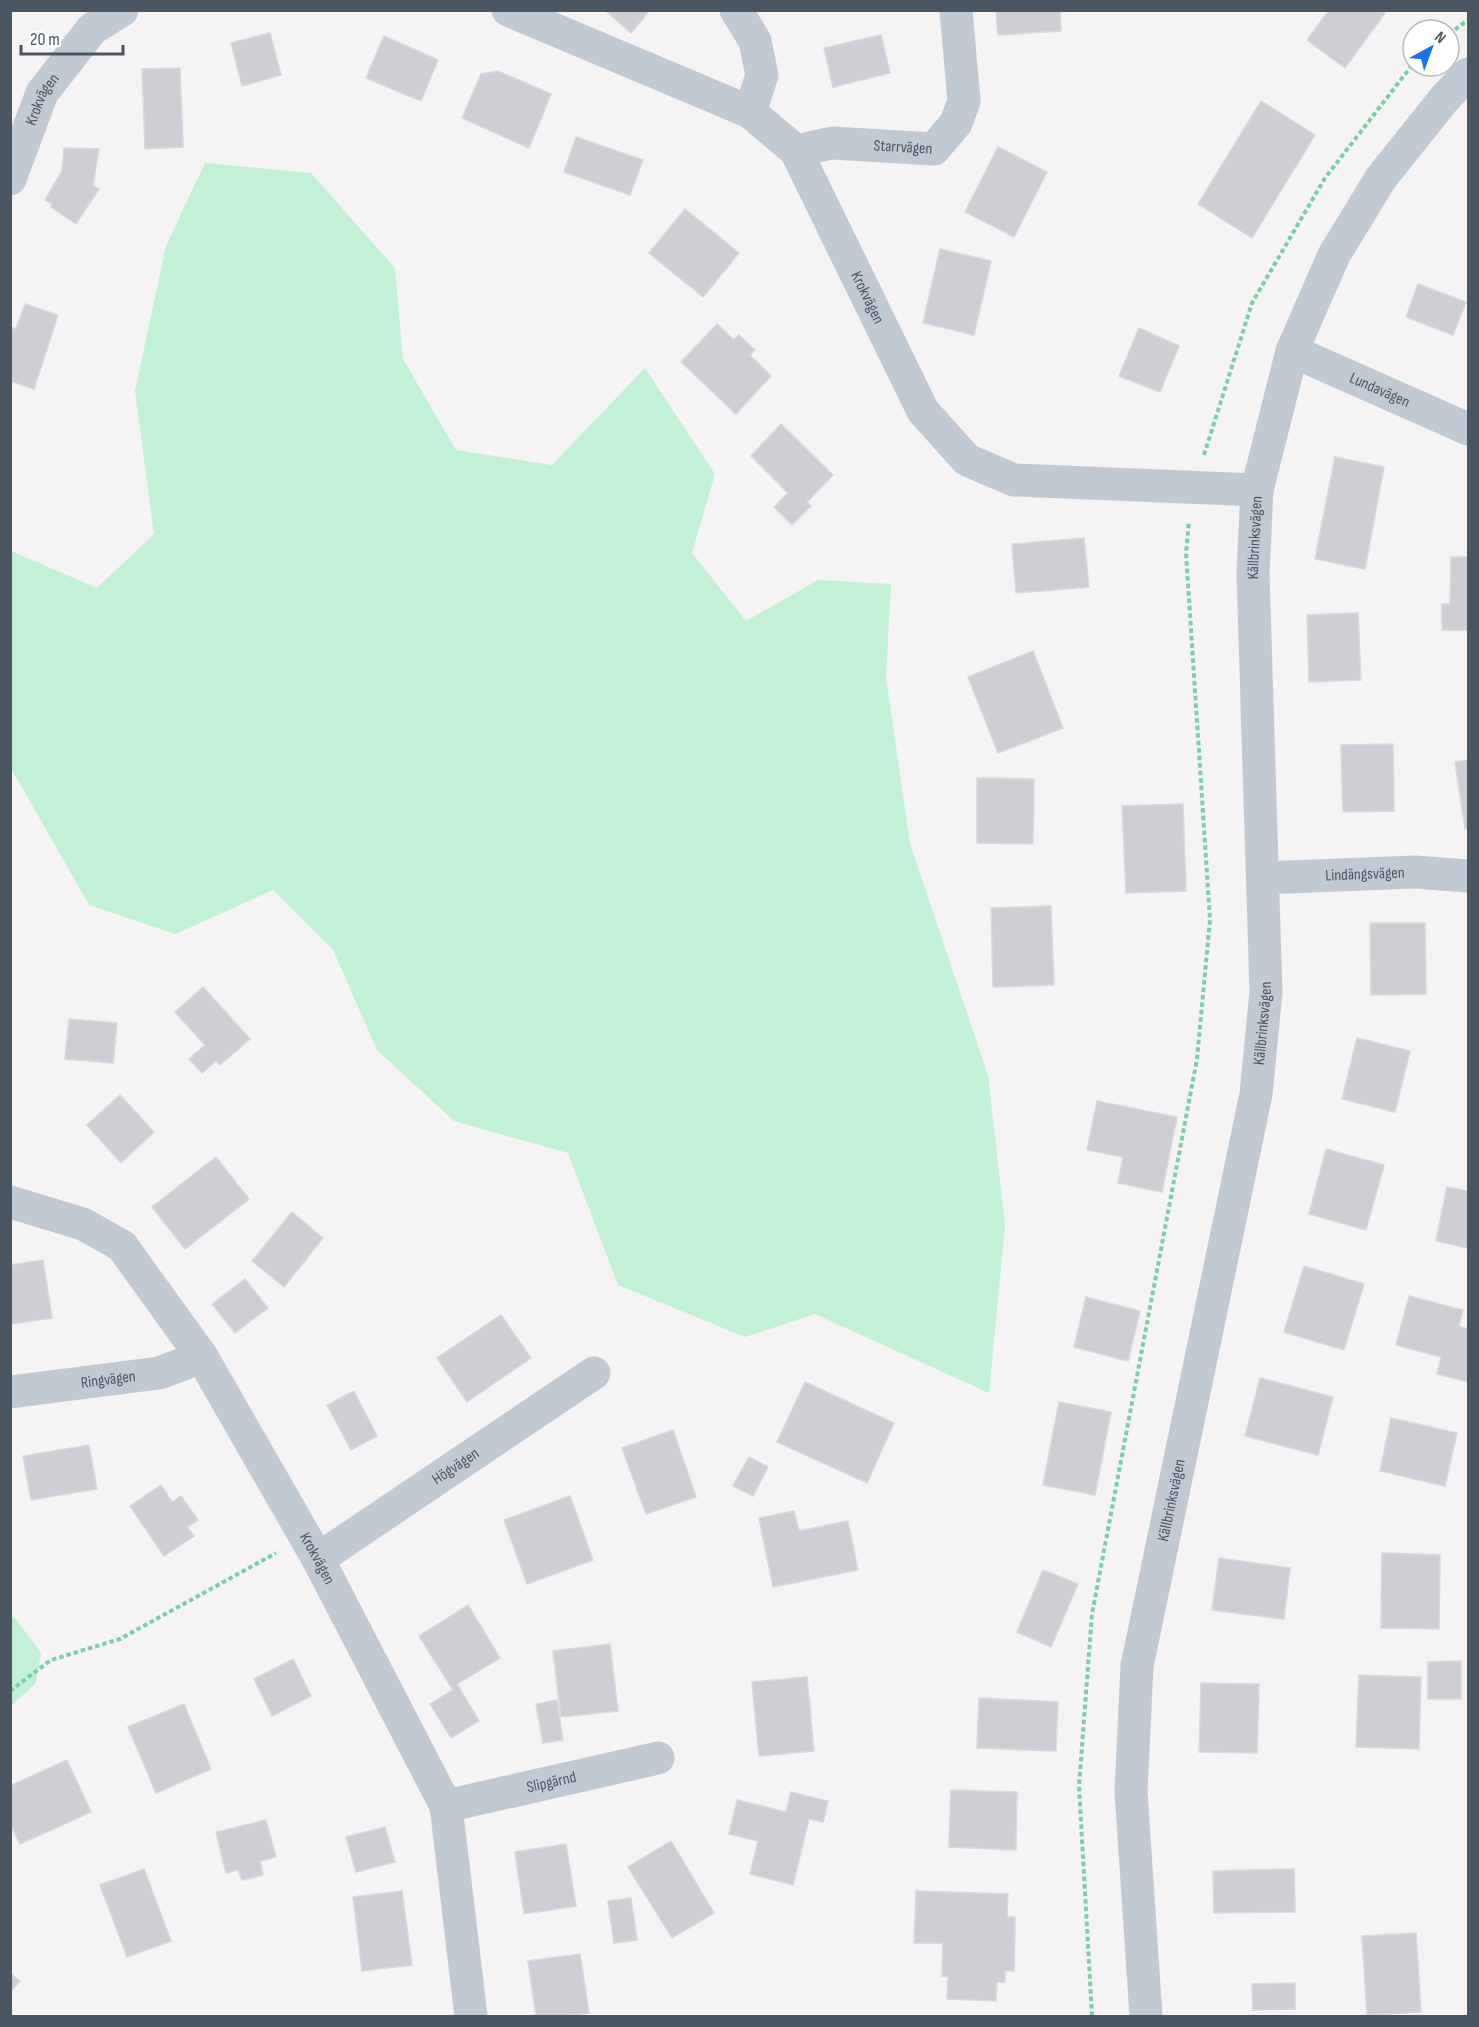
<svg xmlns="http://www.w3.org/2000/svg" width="1479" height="2027" font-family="'Sofia Sans Condensed',sans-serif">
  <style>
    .green { fill: #c3f1d5 }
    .building { fill: #cdcfd5; stroke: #d7d9de; stroke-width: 1.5 }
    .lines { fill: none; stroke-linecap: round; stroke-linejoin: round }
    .path { stroke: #7ad0a6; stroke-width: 4; stroke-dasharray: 4.5 3; stroke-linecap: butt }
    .minor { stroke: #c1cad2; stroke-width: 33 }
    .tertiary { stroke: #c1cad2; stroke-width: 33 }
    .labels { text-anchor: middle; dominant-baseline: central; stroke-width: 5; stroke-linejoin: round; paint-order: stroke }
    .street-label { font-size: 16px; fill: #4a5661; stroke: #fff }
  </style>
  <rect width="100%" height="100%" fill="#f5f3f3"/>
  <g class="green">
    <polygon points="205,163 311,173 395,268 403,359 456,450 552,465 645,368 715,474 692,553 746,621 818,580 891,584 886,677 910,844 988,1075 1005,1226 989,1393 815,1314 745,1337 618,1285 568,1153 454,1121 377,1050 333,950 273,890 175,934 89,905 11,768 11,551 97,588 154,534 135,391 166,246"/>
    <polygon points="11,1616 16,1619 41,1653 36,1683 11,1706"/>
  </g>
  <g class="building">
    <polygon points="605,10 650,10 631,33"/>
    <polygon points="996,10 1060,10 1061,31 998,35"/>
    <polygon points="1329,10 1382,10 1385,13 1345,68 1307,40"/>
    <polygon points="270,33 281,75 242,86 231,43"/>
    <polygon points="881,35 890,73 833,87 824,48"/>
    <polygon points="384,36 438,60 421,101 366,78"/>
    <polygon points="180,68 183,147 145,149 142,69"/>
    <polygon points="498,71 551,94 529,148 462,118 481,74"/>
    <polygon points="1261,101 1315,135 1252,238 1198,204"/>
    <polygon points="576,137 643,160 630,195 564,172"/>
    <polygon points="998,147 1047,172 1014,237 965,212"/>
    <polygon points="64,148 99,149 93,185 99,189 76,224 51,207 52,204 45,200 62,171"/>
    <polygon points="685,209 739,253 703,297 649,253"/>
    <polygon points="940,249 991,261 974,335 923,323"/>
    <polygon points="1418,284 1466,302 1453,335 1406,317"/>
    <polygon points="25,304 58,315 34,389 10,381 10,327 16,329"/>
    <polygon points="717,324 734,340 739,335 755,350 750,355 771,376 736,414 681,362"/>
    <polygon points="1139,328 1179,346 1160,392 1119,376"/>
    <polygon points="781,424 833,475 807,502 811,506 792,525 774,507 788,493 751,456"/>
    <polygon points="1335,457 1384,467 1365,569 1315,559"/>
    <polygon points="1084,538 1089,587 1016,593 1012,544"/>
    <polygon points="1451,557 1468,557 1468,630 1442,630 1442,604 1450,604"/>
    <polygon points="1358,613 1361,680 1309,682 1307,615"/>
    <polygon points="1033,651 1063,728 998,753 968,677"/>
    <polygon points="1393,744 1394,811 1343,812 1341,745"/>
    <polygon points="1468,760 1468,828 1465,829 1455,762"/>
    <polygon points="977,778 1034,779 1033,844 977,843"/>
    <polygon points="1183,804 1186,891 1126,893 1122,806"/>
    <polygon points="1051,906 1054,985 993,987 991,908"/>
    <polygon points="1370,923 1425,923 1426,994 1371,995"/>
    <polygon points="203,987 250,1039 220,1065 216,1061 202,1073 189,1059 205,1045 175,1012"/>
    <polygon points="69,1019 117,1023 113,1063 65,1059"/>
    <polygon points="1357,1038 1410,1051 1395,1112 1342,1099"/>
    <polygon points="120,1095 154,1132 121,1163 87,1125"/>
    <polygon points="1097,1101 1177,1117 1162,1192 1118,1183 1123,1157 1087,1150"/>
    <polygon points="1326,1149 1384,1165 1366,1230 1309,1214"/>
    <polygon points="216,1157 249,1199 185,1249 152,1207"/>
    <polygon points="1447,1187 1468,1191 1468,1248 1436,1241"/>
    <polygon points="292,1212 323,1238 284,1287 252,1261"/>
    <polygon points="43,1260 52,1318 10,1324 10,1265"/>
    <polygon points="1304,1266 1364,1284 1344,1350 1284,1332"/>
    <polygon points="245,1279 268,1308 235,1333 212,1304"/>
    <polygon points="1409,1296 1463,1310 1459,1326 1468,1329 1468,1382 1437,1374 1441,1357 1396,1345"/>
    <polygon points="1086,1297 1140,1311 1128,1361 1074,1347"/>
    <polygon points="501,1315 531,1358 467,1402 437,1358"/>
    <polygon points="1260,1378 1333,1397 1318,1455 1245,1436"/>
    <polygon points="805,1382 894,1423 867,1483 777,1442"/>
    <polygon points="354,1391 377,1436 351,1450 327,1405"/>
    <polygon points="1059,1402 1111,1412 1095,1495 1043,1485"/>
    <polygon points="1391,1418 1457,1433 1445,1486 1380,1471"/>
    <polygon points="673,1430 696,1497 646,1514 622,1448"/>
    <polygon points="89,1445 97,1489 31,1500 23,1456"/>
    <polygon points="749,1457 768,1467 753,1496 733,1486"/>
    <polygon points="161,1485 172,1502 181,1496 198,1520 187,1527 194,1536 164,1556 130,1506"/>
    <polygon points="570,1496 593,1560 527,1584 504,1520"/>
    <polygon points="794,1511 799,1531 848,1521 858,1570 773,1587 759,1518"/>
    <polygon points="1382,1553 1440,1555 1439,1629 1381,1628"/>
    <polygon points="1219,1558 1290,1568 1284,1619 1212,1610"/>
    <polygon points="1043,1570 1078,1584 1051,1647 1017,1632"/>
    <polygon points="468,1605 500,1658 457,1684 479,1721 451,1738 430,1704 453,1690 419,1636"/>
    <polygon points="610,1644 618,1711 561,1717 553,1651"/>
    <polygon points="293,1659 311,1696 272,1716 254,1679"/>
    <polygon points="1461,1661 1461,1699 1428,1699 1428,1662"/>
    <polygon points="1359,1675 1421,1677 1419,1749 1356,1747"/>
    <polygon points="807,1677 814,1751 759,1756 752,1682"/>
    <polygon points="1201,1683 1259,1684 1257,1753 1199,1752"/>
    <polygon points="979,1698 1058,1702 1056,1751 977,1748"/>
    <polygon points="557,1700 563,1740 543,1743 536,1704"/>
    <polygon points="184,1704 211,1769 156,1793 128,1727"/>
    <polygon points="67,1760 91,1812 20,1844 10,1823 10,1786"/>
    <polygon points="951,1790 1017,1792 1016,1850 949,1847"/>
    <polygon points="791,1792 828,1801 823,1822 809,1819 793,1885 750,1874 758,1841 729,1834 737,1800 786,1812"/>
    <polygon points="266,1820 276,1857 260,1861 263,1875 242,1880 238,1870 226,1873 216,1832"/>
    <polygon points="385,1827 395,1862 356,1872 346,1837"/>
    <polygon points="671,1841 714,1913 672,1938 628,1867"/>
    <polygon points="566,1844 576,1906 524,1914 515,1852"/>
    <polygon points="144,1869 171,1941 127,1957 100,1885"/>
    <polygon points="1294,1869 1295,1912 1214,1913 1213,1871"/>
    <polygon points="402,1891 412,1965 362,1971 353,1897"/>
    <polygon points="916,1891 1008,1894 1007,1917 1015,1917 1014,1971 1005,1971 1005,1982 997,1982 996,2001 947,1999 948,1977 942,1976 943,1943 914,1943"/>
    <polygon points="631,1898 637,1940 614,1943 608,1901"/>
    <polygon points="1416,1933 1421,2012 1367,2015 1362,1936"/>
    <polygon points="580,1954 589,2013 565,2016 536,2016 528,1961"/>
    <polygon points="10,1973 20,1981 10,1992"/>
    <polygon points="1295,1983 1295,2009 1253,2010 1252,1984"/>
  </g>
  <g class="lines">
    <g class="path">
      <polyline points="1449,34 1468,20"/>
      <polyline points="1204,455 1252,303 1325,178 1413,64"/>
      <polyline points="10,1691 51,1660 120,1639 276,1553"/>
      <polyline points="1092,2016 1079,1786 1092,1614 1197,1059 1210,920 1186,553 1189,521"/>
    </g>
    <g class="minor">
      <path id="s1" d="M508,10L750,112L796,151L923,411L967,460L1014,480L1257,490"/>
      <polyline points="736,10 755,41 762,75 750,112"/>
      <path id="s2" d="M796,151L832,143L934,149L956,123L964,101L956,10"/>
      <path id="s3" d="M10,179L42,93L92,29L122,10"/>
      <path id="s4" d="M1292,351L1468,429"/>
      <path id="s5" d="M1263,878L1414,872L1468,876"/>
      <path id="s6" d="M10,1202L83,1224L122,1246L202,1357L318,1559L446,1806L471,2016"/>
      <path id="s7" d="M10,1392L159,1373L202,1357"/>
      <path id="s8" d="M318,1559L594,1373"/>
      <path id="s9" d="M446,1806L658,1758"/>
    </g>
    <path class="tertiary" id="s10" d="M1146,2016L1131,1792L1137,1666L1256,1094L1266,992L1253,573L1257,490L1292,351L1334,255L1381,178L1445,98L1468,74"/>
  </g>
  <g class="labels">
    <g class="street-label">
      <text stroke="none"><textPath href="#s3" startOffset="86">Krokvägen</textPath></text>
      <text stroke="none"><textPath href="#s2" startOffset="108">Starrvägen</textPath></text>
      <text stroke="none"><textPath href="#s1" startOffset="486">Krokvägen</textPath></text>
      <text stroke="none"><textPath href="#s4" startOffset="96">Lundavägen</textPath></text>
      <text stroke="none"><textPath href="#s10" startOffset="1492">Källbrinksvägen</textPath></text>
      <text stroke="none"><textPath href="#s5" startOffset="102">Lindängsvägen</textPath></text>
      <text stroke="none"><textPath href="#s10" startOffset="1006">Källbrinksvägen</textPath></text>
      <text stroke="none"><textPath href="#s7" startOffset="99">Ringvägen</textPath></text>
      <text stroke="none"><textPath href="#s8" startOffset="166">Högvägen</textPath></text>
      <text stroke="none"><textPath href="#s10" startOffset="520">Källbrinksvägen</textPath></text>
      <text stroke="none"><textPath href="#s6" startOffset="490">Krokvägen</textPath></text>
      <text stroke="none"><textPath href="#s9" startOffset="108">Slipgärnd</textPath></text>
    </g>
  </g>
  <rect width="1479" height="2027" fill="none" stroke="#4a5661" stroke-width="24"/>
  <g transform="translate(1431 48) rotate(41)"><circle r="28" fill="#ffffff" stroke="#b7bbc0" stroke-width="1.5"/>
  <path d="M0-4.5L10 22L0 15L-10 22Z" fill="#1a73e8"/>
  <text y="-9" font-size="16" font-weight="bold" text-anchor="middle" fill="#4a5661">N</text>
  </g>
  <path d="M21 45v9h102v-9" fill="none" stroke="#4a5661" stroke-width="3"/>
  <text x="30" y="45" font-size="18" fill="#4a5661" stroke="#ffffff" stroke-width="4.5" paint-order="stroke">20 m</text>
</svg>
